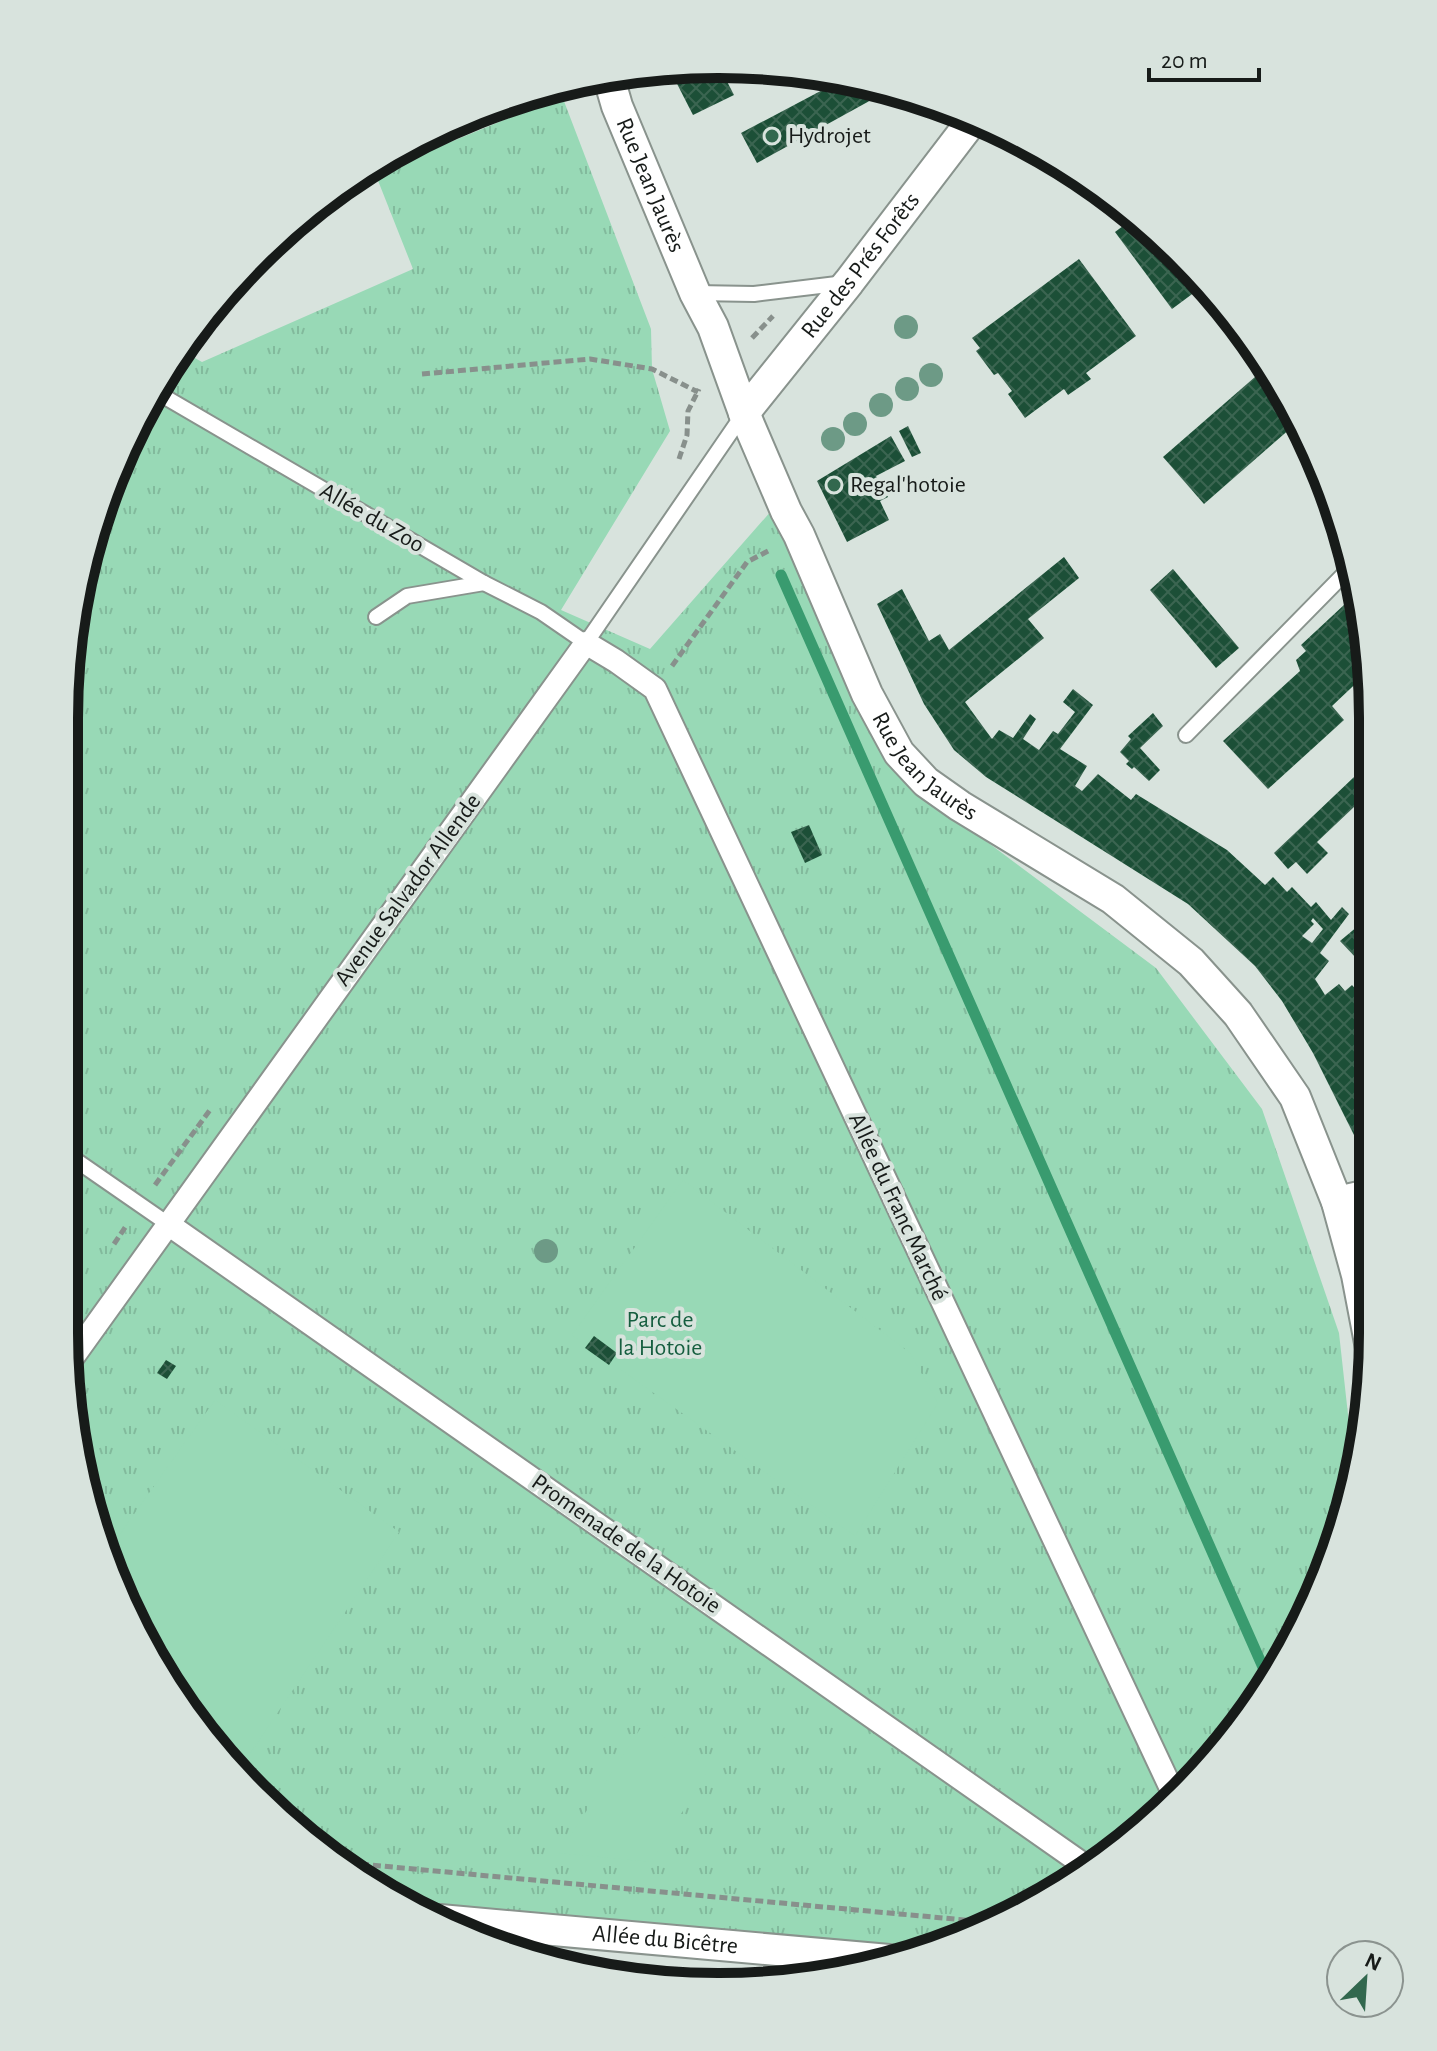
<svg xmlns="http://www.w3.org/2000/svg" width="1437" height="2051" font-family="'Alegreya Sans',sans-serif">
  <style>
    .grass { fill: url(#grass-tufts) }
    .pitch { fill: #98d9b6 }
    .lines { fill: none; stroke-linecap: round; stroke-linejoin: round }
    .stream { stroke: #399b6f; stroke-width: 11 }
    .building { fill: url(#building-cross-hatch); fill-rule: evenodd }
    .service-casing { stroke: #89938d; stroke-width: 18 }
    .pedestrian-casing { stroke: #89938d; stroke-width: 26 }
    .minor-casing { stroke: #89938d; stroke-width: 34 }
    .path { stroke: #88908c; stroke-width: 5; stroke-dasharray: 8 4; stroke-linecap: butt }
    .service { stroke: #fff; stroke-width: 14 }
    .pedestrian { stroke: #fff; stroke-width: 22 }
    .minor { stroke: #fff; stroke-width: 30 }
    .tree { fill: #6d9a86 }
    .poi-dot { fill: #32684e; stroke: #d8e3dd; stroke-width: 3 }
    .labels { text-anchor: middle; dominant-baseline: central; stroke-width: 8; stroke-linejoin: round; paint-order: stroke }
    .poi-label { font-size: 24px; fill: #171b19; stroke: #d8e3dd; text-anchor: start }
    .street-label { font-size: 24px; fill: #171b19; stroke: #d8e3dd }
    .park-label { font-size: 24px; fill: #155e3f; stroke: #d8e3dd }
    .rim { fill: none; stroke: #171b19; stroke-width: 10 }
  </style>
  <defs>
    <pattern id="grass-tufts" width="24" height="20" patternUnits="userSpaceOnUse" patternTransform="scale(2)"><rect width="24" height="20" fill="#98d9b6"/><path d="M3 7l-1-3M5 7V3M7 7l1-3M15 17l-1-3M17 17v-4M19 17l1-3" fill="none" stroke="#82ba9c"/></pattern>
    <pattern id="building-cross-hatch" width="8" height="8" patternUnits="userSpaceOnUse" patternTransform="scale(2)"><rect width="8" height="8" fill="#1c4f37"/><path d="M0 0l8 8M0 8l8-8" fill="none" stroke="#3b6551"/></pattern>
  </defs>
  <rect width="100%" height="100%" fill="#d8e3dd"/>
  <polygon class="grass" points="562,96 651,329 652,369 670,431 561,610 650,649 772,510 903,779 1156,968 1262,1109 1339,1333 1355,1478 1323,1583 1262,1696 1181,1796 1008,1919 916,1950 418,1906 287,1825 174,1696 86,1502 64,1332 64,718 76,591 132,429 186,353 202,362 413,269 375,173"/>
  <g class="pitch">
    <polygon points="683,1180 910,1353 938,1403 855,1536 572,1335"/>
    <polygon points="215,1400 399,1532 239,1770 174,1696 108,1551"/>
    <polygon points="644,1723 709,1769 651,1862 559,1853"/>
  </g>
  <g class="lines">
    <polyline class="stream" points="781,575 1270,1683"/>
  </g>
  <g class="building">
    <polygon points="718,64 734,95 693,115 672,74 689,67"/>
    <polygon points="661,70 664,78 648,85 645,71"/>
    <polygon points="847,77 863,82 873,99 757,163 741,133"/>
    <polygon points="1135,217 1182,256 1203,286 1172,309 1115,232"/>
    <polygon points="1079,259 1136,336 1086,373 1091,379 1068,395 1064,389 1025,418 1008,394 1012,391 998,373 994,375 976,351 980,348 972,338"/>
    <polygon points="1263,370 1299,421 1204,504 1163,457"/>
    <polygon points="908,426 921,453 912,457 899,431"/>
    <polygon points="891,436 905,461 876,476 888,497 880,501 889,520 847,542 817,481"/>
    <path d="M1064,557L1079,578L1028,619L1044,638L965,702L992,739L999,730L1013,738L1030,714L1036,719L1023,739L1039,750L1053,731L1058,734L1075,712L1063,702L1073,689L1093,705L1060,749L1087,766L1075,786L1082,791L1098,774L1131,800L1136,794L1227,850L1265,885L1273,877L1287,892L1292,887L1311,907L1316,902L1331,920L1342,907L1349,914L1320,953L1329,961L1315,979L1325,995L1339,984L1345,991L1352,985L1373,1008L1372,1140L1356,1139L1313,1053L1282,1001L1255,966L1188,904L986,777L954,750L924,704L877,604L902,589L929,641L940,634L949,650ZM1313,918L1323,929L1312,943L1302,936L1314,924L1311,921Z"/>
    <polygon points="1173,569 1239,648 1216,668 1150,590"/>
    <polygon points="1360,590 1368,672 1332,706 1344,720 1268,789 1223,741 1300,671 1296,660 1306,651 1301,645"/>
    <polygon points="1153,713 1163,726 1140,748 1160,770 1149,781 1134,767 1132,769 1126,764 1129,761 1120,752 1131,739 1128,736"/>
    <polygon points="1373,759 1373,789 1317,842 1328,853 1307,874 1296,862 1288,869 1274,853"/>
    <polygon points="809,825 822,855 805,863 791,832"/>
    <polygon points="1358,926 1373,944 1373,949 1358,960 1340,941"/>
    <polygon points="594,1336 617,1353 609,1365 585,1348"/>
    <polygon points="166,1360 176,1366 167,1379 157,1373"/>
  </g>
  <g class="lines">
    <g class="service-casing">
      <g id="service">
        <polyline points="695,293 754,294 845,283"/>
        <polyline points="158,393 484,583 541,612 586,643 744,413"/>
        <polyline points="376,617 407,596 484,583"/>
        <polyline points="1186,735 1352,566"/>
        <polyline points="64,1152 168,1224"/>
      </g>
    </g>
    <g class="pedestrian-casing">
      <g id="pedestrian">
        <polyline points="168,1224 1084,1865"/>
        <polyline points="68,1364 586,643 616,661 655,689 1176,1799"/>
      </g>
    </g>
    <g class="minor-casing">
      <g id="minor">
        <path id="s1" d="M608,75L617,106L695,293L713,327L744,413L786,511L799,535L867,694L899,753L926,782L960,806L1113,899L1191,962L1238,1014L1295,1097L1337,1202L1357,1275L1371,1348"/>
        <path id="s2" d="M744,413L849,282L975,117"/>
        <polyline points="1337,1202 1363,1196 1373,1188"/>
        <path id="s3" d="M440,1920L889,1960"/>
      </g>
    </g>
    <g class="path">
      <polyline points="752,338 773,316"/>
      <polyline points="422,374 590,359 652,369 698,392"/>
      <polyline points="679,459 687,435 688,411 699,389"/>
      <polyline points="672,666 747,562 770,550"/>
      <polyline points="155,1185 210,1110"/>
      <polyline points="114,1244 126,1226"/>
      <polyline points="349,1863 997,1923"/>
    </g>
    <use href="#service" class="service"/>
    <use href="#pedestrian" class="pedestrian"/>
    <use href="#minor" class="minor"/>
  </g>
  <g class="tree">
    <circle cx="906" cy="327" r="12"/>
    <circle cx="931" cy="375" r="12"/>
    <circle cx="907" cy="389" r="12"/>
    <circle cx="881" cy="405" r="12"/>
    <circle cx="855" cy="424" r="12"/>
    <circle cx="833" cy="439" r="12"/>
    <circle cx="546" cy="1251" r="12"/>
  </g>
  <g class="poi-dot">
    <circle cx="772" cy="136" r="8"/>
    <circle cx="834" cy="485" r="8"/>
  </g>
  <g class="labels">
    <g class="poi-label">
      <text x="788" y="136">Hydrojet</text>
      <text x="850" y="485">Regal'hotoie</text>
    </g>
    <g class="street-label">
      <text stroke="none"><textPath href="#s1" startOffset="118">Rue Jean Jaurès</textPath></text>
      <text stroke="none"><textPath href="#s2" startOffset="188">Rue des Prés Forêts</textPath></text>
      <text transform="translate(372 518) rotate(30)">Allée du Zoo</text>
      <text stroke="none"><textPath href="#s1" startOffset="766">Rue Jean Jaurès</textPath></text>
      <text transform="translate(408 890) rotate(-54)">Avenue Salvador Allende</text>
      <text transform="translate(898 1207) rotate(65)">Allée du Franc Marché</text>
      <text transform="translate(626 1544) rotate(35)">Promenade de la Hotoie</text>
      <text stroke="none"><textPath href="#s3" startOffset="226">Allée du Bicêtre</textPath></text>
    </g>
    <g class="park-label">
      <text x="660" y="1320">Parc de<tspan x="660" dy="28">la Hotoie</tspan></text>
    </g>
  </g>
  <path d="M0 0H1437V2051H0ZM718 78H719A640 640 0 0 1 1359 718V1333A640 640 0 0 1 719 1973H718A640 640 0 0 1 78 1333V718A640 640 0 0 1 718 78Z" fill="#d8e3dd" fill-rule="evenodd"/>
  <path class="rim" d="M718 78H719A640 640 0 0 1 1359 718V1333A640 640 0 0 1 719 1973H718A640 640 0 0 1 78 1333V718A640 640 0 0 1 718 78Z"/>
  <g transform="translate(1365 1979) rotate(25)"><circle r="38" fill="#d8e3dd" stroke="#8b938f" stroke-width="2"/>
  <path d="M0-6L14 30L0 20L-14 30Z" fill="#32684e"/>
  <text y="-12" font-size="22" font-weight="bold" text-anchor="middle" fill="#171b19">N</text>
  </g>
  <path d="M1149 68v12h110v-12" fill="none" stroke="#171b19" stroke-width="4"/>
  <text x="1161" y="68" font-size="24" fill="#171b19" stroke="#d8e3dd" stroke-width="6" paint-order="stroke">20 m</text>
</svg>
